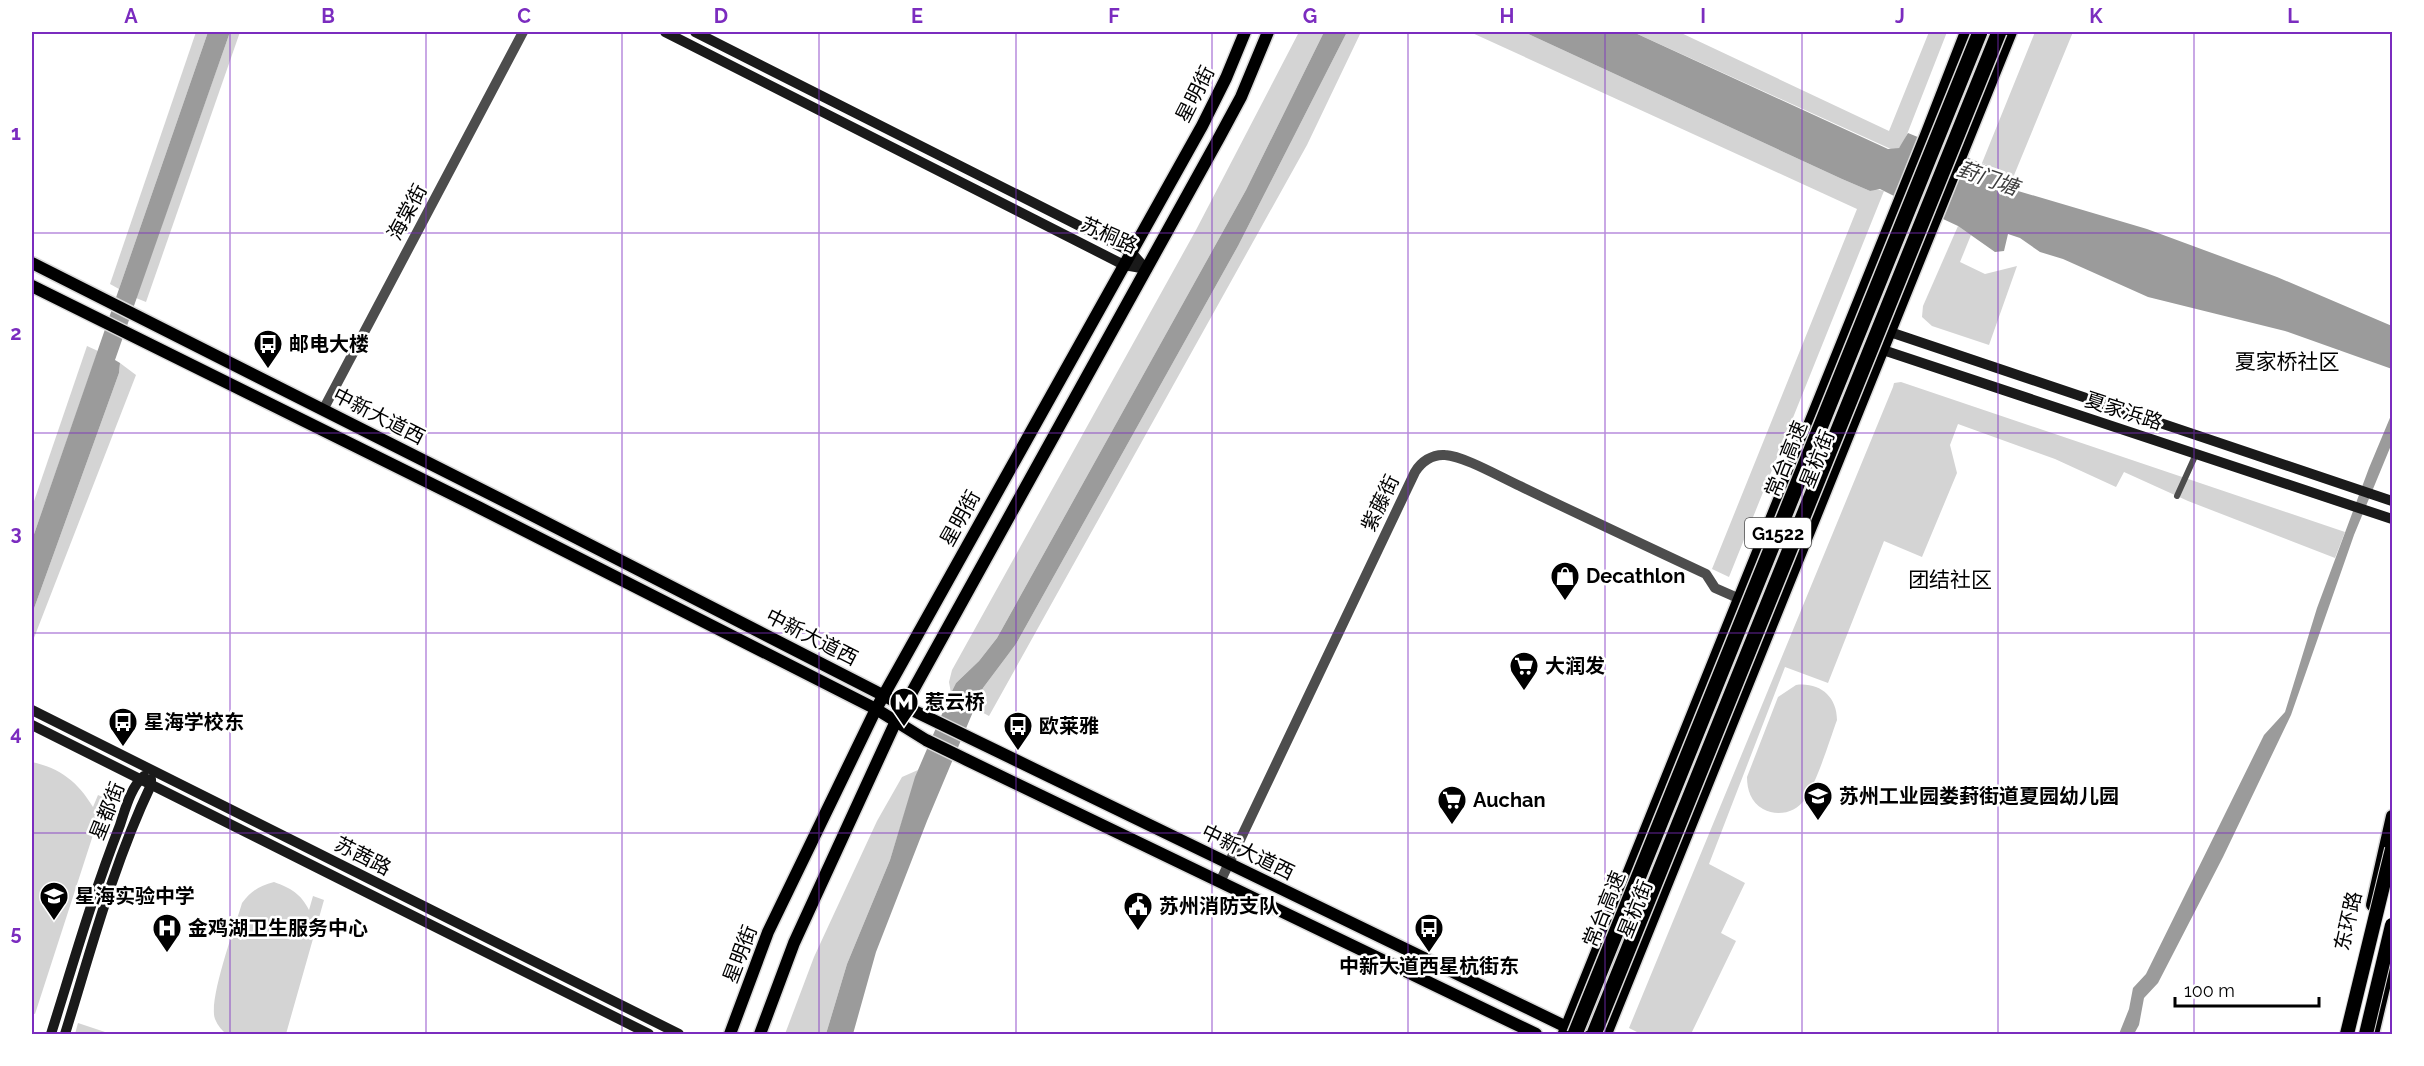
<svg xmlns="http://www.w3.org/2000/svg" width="2424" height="1066" font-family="Raleway,'Noto Sans SC',sans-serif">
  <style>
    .green { fill: #d4d4d4 }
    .water { fill: #9b9b9b }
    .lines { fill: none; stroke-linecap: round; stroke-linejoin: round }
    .primary-casing { stroke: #dbdbdb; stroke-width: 15 }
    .minor { stroke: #4d4d4d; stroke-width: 6 }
    .tertiary { stroke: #4d4d4d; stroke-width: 10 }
    .secondary { stroke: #1a1a1a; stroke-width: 10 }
    .primary { stroke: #000; stroke-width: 12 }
    .trunk-bridge-casing { stroke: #dbdbdb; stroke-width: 16; stroke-linecap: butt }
    .motorway-bridge-casing { stroke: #dbdbdb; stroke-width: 18; stroke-linecap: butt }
    .trunk-bridge { stroke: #000; stroke-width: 14 }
    .motorway-bridge { stroke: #000; stroke-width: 15 }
    .grid { fill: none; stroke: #7b2cbf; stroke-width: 1.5; stroke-opacity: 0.55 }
    .labels { text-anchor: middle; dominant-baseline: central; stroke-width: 5; stroke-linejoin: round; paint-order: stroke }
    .shield { fill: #fff; stroke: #4c4c4c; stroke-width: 1.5 }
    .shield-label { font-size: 18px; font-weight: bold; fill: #000 }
    .street-label { font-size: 20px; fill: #000; stroke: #fff }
    .poi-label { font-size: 20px; font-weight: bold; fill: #000; stroke: #fff; text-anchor: start }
    .water-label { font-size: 21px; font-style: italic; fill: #3c3c3c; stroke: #fff }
    .neighbourhood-label { font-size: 21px; fill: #000; stroke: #fff }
    .neatline { fill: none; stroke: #7b2cbf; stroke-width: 2 }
    .grid-label { font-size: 20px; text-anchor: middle; font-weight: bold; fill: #7b2cbf }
  </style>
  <rect width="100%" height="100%" fill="#fff"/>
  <g class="green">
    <polygon points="196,32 208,32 119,289 110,284"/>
    <polygon points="230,32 240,32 146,302 136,298"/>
    <polygon points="1299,32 1324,32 1246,190 997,638 979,661 956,683 951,693 949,682 952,670 1196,230"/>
    <polygon points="1347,32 1361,32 1307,145 989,716 976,709 983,688 1016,644 1238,246"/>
    <polygon points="1470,32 1524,32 1842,179 1870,191 1875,189 1884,191 1729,577 1712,569 1857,209"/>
    <polygon points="1633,32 1679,32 1889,131 1929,32 1947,32 1904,142 1899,148 1893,150"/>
    <polygon points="2035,32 2073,32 2010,185 2005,173 1982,163"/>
    <polygon points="1958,226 1971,235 1960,262 1985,274 2017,266 1989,345 1932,326 1922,317 1923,306"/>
    <polygon points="87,346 98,351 32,540 32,507"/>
    <polygon points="120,363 136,375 32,643 32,614 119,373"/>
    <polygon points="1901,382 2345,532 2335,558 2188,501 2124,472 2116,487 2055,459 1958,424 1950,445 1957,473 1922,557 1884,541 1828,683 1785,667 1709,864 1745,883 1721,933 1736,941 1691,1034 1641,1034 1629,1028 1893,387 1894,383"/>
    <path d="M1796,685C1819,682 1837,696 1837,720C1829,742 1817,782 1805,799C1796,813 1777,817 1763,809C1751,802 1747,790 1747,777L1778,697Z"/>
    <path d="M32,762C60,768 78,782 93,807L98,795L105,798L35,1014L32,1013Z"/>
    <polygon points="918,770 890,860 847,964 826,1034 785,1034 814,957 877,821 902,777"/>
    <path d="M274,882C291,888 301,894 309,910L313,896L324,900L286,1034H227C222,1031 218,1026 215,1019C208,1000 235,927 242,903C251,891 259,886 274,882Z"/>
    <polygon points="78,1023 111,1034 75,1034"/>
  </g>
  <g class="water">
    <polygon points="208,32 230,32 115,360 120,363 119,373 32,614 32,540"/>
    <polygon points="1324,32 1347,32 1238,246 1016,644 983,688 927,821 876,952 853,1034 826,1034 847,964 890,860 915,777 951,693 956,683 979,661 997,638 1246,190"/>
    <polygon points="1524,32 1633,32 1888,149 1899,148 1908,133 2005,173 2010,185 2018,191 2147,229 2277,277 2392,326 2392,369 2285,331 2148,297 2063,259 2040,252 2020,238 2008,234 2004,251 1995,252 1958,226 1896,197 1880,189 1870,191 1842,179"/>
    <polygon points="2392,413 2392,443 2354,535 2291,715 2223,857 2158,983 2144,998 2139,1025 2134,1034 2119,1034 2129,1009 2133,988 2146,974 2264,735 2285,712 2317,608 2369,468"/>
  </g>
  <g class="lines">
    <g class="primary-casing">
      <g id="primary">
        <polyline points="32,263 512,505 904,706 1581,1034"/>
        <polyline points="32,286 480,508 876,709 926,740 967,760 1536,1034"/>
        <polyline points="2372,905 2392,816"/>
        <polyline points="1587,1030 1630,922 1627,903"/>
        <polyline points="1564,1033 1926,135 1966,32"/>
        <polyline points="730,1034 768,932 876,709 1202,126 1226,78 1245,32"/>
        <polyline points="760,1034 794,943 896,721 1220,136 1241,97 1268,32"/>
        <polyline points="1606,1034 2011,32"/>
        <polyline points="2373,1034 2392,954"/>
      </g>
    </g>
    <polyline class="minor" points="2177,496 2196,454"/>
    <g class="tertiary">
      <polyline points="323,410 523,32"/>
      <path d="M1220,882L1415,472C1421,462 1432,454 1445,455C1464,456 1502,478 1520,486C1582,516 1644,545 1706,574L1715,588L1740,599"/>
    </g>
    <g class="secondary">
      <polyline points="665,32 1124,265 1147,269"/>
      <polyline points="695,32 1131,252 1146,269"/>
      <polyline points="1884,330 2392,501"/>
      <polyline points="1877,348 2392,519"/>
      <polyline points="32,710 679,1034"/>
      <polyline points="32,725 649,1034"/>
      <path d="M51,1034C73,964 93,894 120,825C125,810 131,786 144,776"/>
      <path d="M65,1034C91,950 113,865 151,785V779"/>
    </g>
    <use href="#primary" class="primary"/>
    <g class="trunk-bridge-casing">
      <g id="trunk-bridge">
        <polyline points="2347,1034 2392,849"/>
        <polyline points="2366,1034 2392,925"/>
      </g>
    </g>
    <g class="motorway-bridge-casing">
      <g id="motorway-bridge">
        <polyline points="1575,1034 1980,32"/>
        <polyline points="1594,1034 1999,32"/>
      </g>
    </g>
    <use href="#trunk-bridge" class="trunk-bridge"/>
    <use href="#motorway-bridge" class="motorway-bridge"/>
  </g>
  <path class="grid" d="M230,32V1034M426,32V1034M622,32V1034M819,32V1034M1016,32V1034M1212,32V1034M1408,32V1034M1605,32V1034M1802,32V1034M1998,32V1034M2194,32V1034M32,233H2392M32,433H2392M32,633H2392M32,833H2392"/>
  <defs>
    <g id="bus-pin" transform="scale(1.5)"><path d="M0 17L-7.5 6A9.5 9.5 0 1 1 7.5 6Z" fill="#000" stroke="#fff"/><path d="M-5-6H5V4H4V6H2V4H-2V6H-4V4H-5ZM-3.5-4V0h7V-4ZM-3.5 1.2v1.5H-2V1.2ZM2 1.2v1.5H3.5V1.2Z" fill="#fff"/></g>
    <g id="shop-pin" transform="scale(1.5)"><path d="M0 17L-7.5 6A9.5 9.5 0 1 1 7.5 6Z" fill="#000" stroke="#fff"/><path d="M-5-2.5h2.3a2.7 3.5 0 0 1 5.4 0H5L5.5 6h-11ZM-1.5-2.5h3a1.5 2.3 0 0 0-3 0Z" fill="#fff"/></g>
    <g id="supermarket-pin" transform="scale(1.5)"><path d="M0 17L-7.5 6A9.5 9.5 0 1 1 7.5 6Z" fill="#000" stroke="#fff"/><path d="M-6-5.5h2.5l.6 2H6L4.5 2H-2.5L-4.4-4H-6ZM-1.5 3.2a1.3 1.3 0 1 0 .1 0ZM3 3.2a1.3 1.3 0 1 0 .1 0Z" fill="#fff"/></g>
    <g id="metro-pin" transform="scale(1.5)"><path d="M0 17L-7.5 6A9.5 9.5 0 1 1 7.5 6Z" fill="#000" stroke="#fff"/><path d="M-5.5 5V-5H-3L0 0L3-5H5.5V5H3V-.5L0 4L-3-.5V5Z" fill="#fff"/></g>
    <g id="school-pin" transform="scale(1.5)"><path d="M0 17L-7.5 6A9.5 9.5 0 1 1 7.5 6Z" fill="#000" stroke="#fff"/><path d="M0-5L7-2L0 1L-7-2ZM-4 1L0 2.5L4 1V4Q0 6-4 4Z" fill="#fff"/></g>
    <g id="civic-pin" transform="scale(1.5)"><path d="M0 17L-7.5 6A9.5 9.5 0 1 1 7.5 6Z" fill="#000" stroke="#fff"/><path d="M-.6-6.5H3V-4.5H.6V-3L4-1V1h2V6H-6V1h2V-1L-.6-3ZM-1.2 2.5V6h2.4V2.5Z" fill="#fff"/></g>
    <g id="hospital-pin" transform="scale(1.5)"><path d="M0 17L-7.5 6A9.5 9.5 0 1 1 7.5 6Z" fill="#000" stroke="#fff"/><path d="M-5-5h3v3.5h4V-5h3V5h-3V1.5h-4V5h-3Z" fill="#fff"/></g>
  </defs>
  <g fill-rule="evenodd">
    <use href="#bus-pin" x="268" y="344"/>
    <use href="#shop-pin" x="1565" y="576"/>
    <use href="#supermarket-pin" x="1524" y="666"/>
    <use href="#metro-pin" x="904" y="702"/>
    <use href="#bus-pin" x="123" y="722"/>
    <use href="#bus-pin" x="1018" y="726"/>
    <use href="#school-pin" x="1818" y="796"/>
    <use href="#supermarket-pin" x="1452" y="800"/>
    <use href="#school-pin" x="54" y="896"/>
    <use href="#civic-pin" x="1138" y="906"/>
    <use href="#hospital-pin" x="167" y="928"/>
    <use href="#bus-pin" x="1429" y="928"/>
  </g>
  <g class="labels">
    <rect class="shield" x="1745" y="518" width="66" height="30" rx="4.5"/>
    <g class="shield-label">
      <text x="1778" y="533">G1522</text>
    </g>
    <g class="street-label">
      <text transform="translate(1195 94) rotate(-63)">星明街</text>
      <text transform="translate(407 212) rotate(-62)">海棠街</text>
      <text transform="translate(1109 235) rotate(24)">苏桐路</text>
      <text transform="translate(2124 411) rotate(18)">夏家浜路</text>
      <text transform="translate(379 416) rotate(27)">中新大道西</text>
      <text transform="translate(1786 459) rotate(-68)">常台高速</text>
      <text transform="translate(1817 459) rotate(-68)">星杭街</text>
      <text transform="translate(1380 503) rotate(-64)">紫藤街</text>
      <text transform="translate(960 518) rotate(-61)">星明街</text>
      <text transform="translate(812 637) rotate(27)">中新大道西</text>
      <text transform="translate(107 811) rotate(-68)">星都街</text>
      <text transform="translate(1248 852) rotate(26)">中新大道西</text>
      <text transform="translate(363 856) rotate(27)">苏茜路</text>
      <text transform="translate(1604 909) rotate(-68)">常台高速</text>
      <text transform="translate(1635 909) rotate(-68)">星杭街</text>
      <text transform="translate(2348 921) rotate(-77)">东环路</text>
      <text transform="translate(740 954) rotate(-69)">星明街</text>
    </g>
    <g class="poi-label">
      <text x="289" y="344">邮电大楼</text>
      <text x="1586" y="576">Decathlon</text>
      <text x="1545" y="666">大润发</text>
      <text x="925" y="702">惹云桥</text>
      <text x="144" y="722">星海学校东</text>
      <text x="1039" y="726">欧莱雅</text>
      <text x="1839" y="796">苏州工业园娄葑街道夏园幼儿园</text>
      <text x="1473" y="800">Auchan</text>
      <text x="75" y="896">星海实验中学</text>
      <text x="1159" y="906">苏州消防支队</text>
      <text x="188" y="928">金鸡湖卫生服务中心</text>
      <text x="1429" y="966" text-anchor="middle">中新大道西星杭街东</text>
    </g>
    <g class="water-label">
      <text transform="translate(1988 178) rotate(19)">葑门塘</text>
    </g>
    <g class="neighbourhood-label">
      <text x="2287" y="361">夏家桥社区</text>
      <text x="1950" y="579">团结社区</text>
    </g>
  </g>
  <rect width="2424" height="1066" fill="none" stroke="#ffffff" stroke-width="66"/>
  <path d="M2175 997v9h144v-9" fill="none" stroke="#000000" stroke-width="3"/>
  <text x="2184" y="997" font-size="18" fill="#000000" stroke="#ffffff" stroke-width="4.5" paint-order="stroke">100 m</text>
  <rect x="33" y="33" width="2358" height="1000" class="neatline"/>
  <g class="grid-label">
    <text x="131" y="23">A</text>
    <text x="328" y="23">B</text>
    <text x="524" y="23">C</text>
    <text x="721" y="23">D</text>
    <text x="917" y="23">E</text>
    <text x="1114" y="23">F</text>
    <text x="1310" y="23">G</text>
    <text x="1507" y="23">H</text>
    <text x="1703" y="23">I</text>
    <text x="1900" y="23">J</text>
    <text x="2096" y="23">K</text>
    <text x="2293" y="23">L</text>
    <text x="16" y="140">1</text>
    <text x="16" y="340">2</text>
    <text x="16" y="540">3</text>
    <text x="16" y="740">4</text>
    <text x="16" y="940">5</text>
  </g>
</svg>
